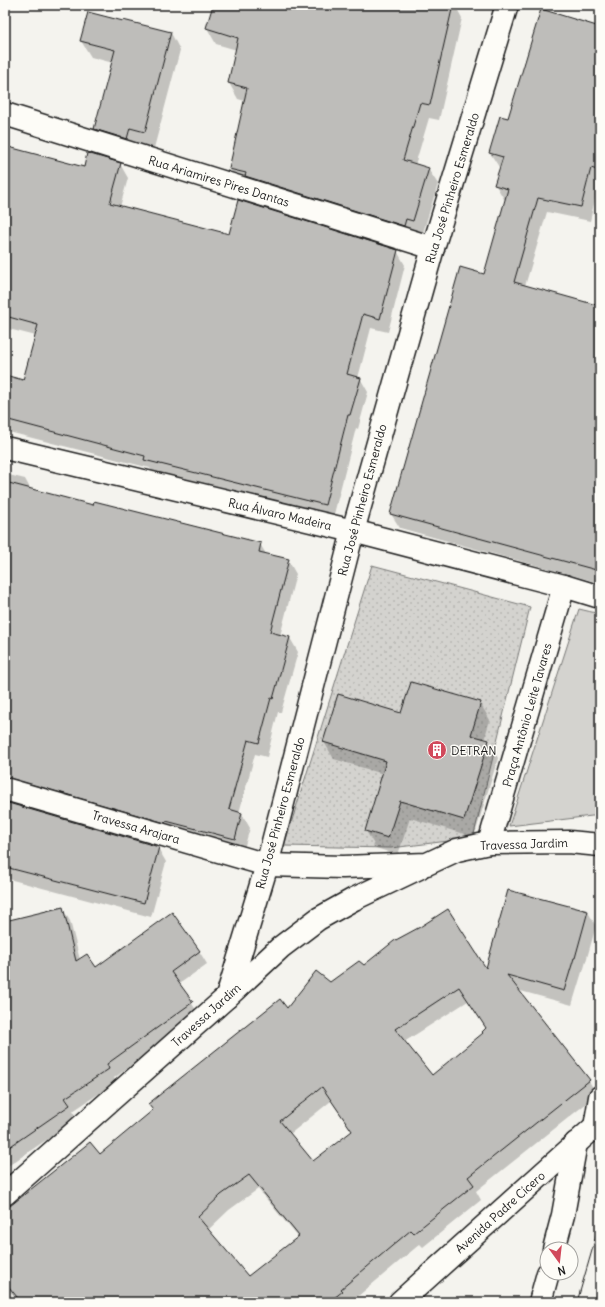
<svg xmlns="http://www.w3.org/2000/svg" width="605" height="1307" font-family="Delius,sans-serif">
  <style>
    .grass { fill: url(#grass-dots); stroke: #787876 }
    .park { fill: #d4d3cf; stroke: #787876 }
    .shadow { fill: #0003; fill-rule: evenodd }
    .building { fill: #bebdba; stroke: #1c1c1c; fill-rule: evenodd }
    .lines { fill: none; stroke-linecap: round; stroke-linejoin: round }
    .street-casing { stroke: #1c1c1c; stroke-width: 25 }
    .secondary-casing { stroke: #1c1c1c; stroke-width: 25 }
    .street { stroke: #fdfcf7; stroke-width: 22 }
    .secondary { stroke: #fdfcf7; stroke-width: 22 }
    .tram { stroke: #1c1c1c; stroke-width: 1 }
    .labels { text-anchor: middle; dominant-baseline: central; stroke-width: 3; stroke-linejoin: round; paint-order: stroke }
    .street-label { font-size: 12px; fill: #1c1c1c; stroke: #fdfcf7 }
    .poi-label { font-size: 12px; fill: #1c1c1c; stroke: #fdfcf7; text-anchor: start }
  </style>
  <defs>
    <pattern id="grass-dots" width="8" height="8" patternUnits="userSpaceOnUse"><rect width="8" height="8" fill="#d4d3cf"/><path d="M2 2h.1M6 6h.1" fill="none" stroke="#b5b5b1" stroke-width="1.8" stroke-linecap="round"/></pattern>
  </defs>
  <rect width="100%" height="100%" fill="#f4f3ee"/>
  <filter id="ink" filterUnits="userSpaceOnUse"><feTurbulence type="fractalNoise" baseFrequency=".025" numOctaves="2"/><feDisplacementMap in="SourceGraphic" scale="8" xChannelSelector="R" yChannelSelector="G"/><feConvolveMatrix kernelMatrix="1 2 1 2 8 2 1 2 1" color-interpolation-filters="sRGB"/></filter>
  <g filter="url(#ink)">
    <polygon class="grass" points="372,565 530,607 473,838 391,848 284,846"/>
    <polygon class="park" points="579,609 600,614 600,815 509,826"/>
    <g class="shadow">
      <polygon points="214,5 455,5 462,18 439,120 429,118 415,165 428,169 438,184 422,236 239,185 230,169 245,101 238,99 229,83 237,50 216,44 207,28"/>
      <polygon points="124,21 171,33 180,50 154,148 140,144 137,155 104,145 95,129 113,63 91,57 81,41 124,23"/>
      <polygon points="600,28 600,183 599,182 590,221 547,212 525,286 600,307 600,583 400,528 391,514 485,275 506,200 504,199 495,184 501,168 499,167 490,153 509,119"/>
      <polygon points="5,147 84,168 120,164 128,178 120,207 230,235 397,251 405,265 388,332 371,328 358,378 360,378 368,392 358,429 356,428 333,518 153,474 150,468 5,431 5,376 24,381 36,336 5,328"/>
      <polygon points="5,474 25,479 31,490 94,506 260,544 266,554 288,560 296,574 280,636 290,638 298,652 281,712 278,712 267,757 255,754 239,813 242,814 250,828 243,852 5,793"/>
      <polygon points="480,703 490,720 484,740 488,741 498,758 474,837 410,818 398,855 376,848 366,831 383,774 334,759 324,742 402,715"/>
      <polygon points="5,803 158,848 166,862 151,917 5,878"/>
      <polygon points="62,908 70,921 80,960 95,968 199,951 207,964 179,984 200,1016 114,1078 116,1082 73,1111 77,1119 5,1168 5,922"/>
      <path d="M588,912L596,926L583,972H582L572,1005L517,990L589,1081L597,1095L476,1191L481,1200L423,1247L420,1244L351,1302H19L5,1285V1212L100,1155L153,1111L149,1104L287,1010L330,984L363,967L487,971ZM468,1001L487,1029L485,1033L431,1076L404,1042ZM331,1101L353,1132L313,1163L290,1134ZM258,1189L299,1238L248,1277L208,1230L229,1210Z"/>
    </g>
    <g class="building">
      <polygon points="213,5 453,5 430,105 420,103 403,160 429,168 413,221 406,219 404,226 245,176 246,173 229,169 247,88 228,83 238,38 206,28"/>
      <polygon points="541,9 600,27 600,171 591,168 581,207 538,198 514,282 600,306 600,571 390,514 460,267 484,274 508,189 494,185 503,157 489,153 500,116 508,118"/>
      <polygon points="88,12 123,21 123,20 171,32 145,132 130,128 127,139 94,129 115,50 80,41"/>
      <polygon points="5,146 84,167 87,153 121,163 110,203 229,234 238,200 398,250 380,319 363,314 347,374 361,378 350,415 348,415 325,505 144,460 145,456 5,419 5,375 23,380 38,325 5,316"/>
      <polygon points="5,482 93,505 94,501 261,543 259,552 289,559 270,632 290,637 273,699 271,698 259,743 248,740 229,809 242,813 235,839 166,821 165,823 5,777"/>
      <polygon points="411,682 481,702 471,735 489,740 464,820 400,801 388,838 365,831 386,761 323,742 338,694 401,713"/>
      <polygon points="5,802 159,847 144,903 5,867"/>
      <path d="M508,890L588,911L575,958H574L564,991L507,975L590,1080L468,1177L474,1185L414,1233L411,1230L341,1289L343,1291L329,1302H21L5,1282V1210L90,1142L100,1154L153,1110L148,1104L280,999L287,1008L316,971L330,982L359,961L364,965L394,941L420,927L448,909L486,968ZM459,987L486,1028L482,1032L483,1033L432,1075L395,1029ZM322,1087L352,1131L313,1161L280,1121ZM249,1175L299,1236L248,1276L198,1217L221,1195Z"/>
      <polygon points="63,907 76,961 87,954 96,967 172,912 200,951 171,972 193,1002 107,1064 109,1069 65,1098 70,1105 5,1150 5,921"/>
    </g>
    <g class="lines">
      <g class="street-casing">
        <g id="street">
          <polyline points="5,114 433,248"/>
          <polyline points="5,448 353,531 564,586 600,597"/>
          <polyline points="5,789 267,865 343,867 427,864 457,850 489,843 569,842 600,845"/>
          <polyline points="489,843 564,586"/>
          <polyline points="227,997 267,865 353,531 433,248 507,5"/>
          <polyline points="595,1127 600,1097"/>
          <polyline points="5,1194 227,997 281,947 318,919 354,899 419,868"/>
          <polyline points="554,1249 563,1215 576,1143"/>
          <polyline points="540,1302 548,1273"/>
        </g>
      </g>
      <g class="secondary-casing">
        <polyline id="secondary" points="400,1302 600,1122"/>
      </g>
      <use href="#street" class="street"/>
      <use href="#secondary" class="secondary"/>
      <polyline class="tram" points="577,1302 600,1223"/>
    </g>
  </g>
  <defs>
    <g id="building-disc" transform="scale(1)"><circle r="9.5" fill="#d1495b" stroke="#fdfcf7"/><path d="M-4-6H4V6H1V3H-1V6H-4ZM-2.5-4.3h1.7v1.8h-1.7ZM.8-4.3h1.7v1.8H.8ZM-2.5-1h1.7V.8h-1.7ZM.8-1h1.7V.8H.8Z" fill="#fff"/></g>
  </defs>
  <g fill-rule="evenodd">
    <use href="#building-disc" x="437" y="750"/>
  </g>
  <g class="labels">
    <g class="street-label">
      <text transform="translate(219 181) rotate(17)">Rua Ariamires Pires Dantas</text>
      <text transform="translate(452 188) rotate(-73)">Rua José Pinheiro Esmeraldo</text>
      <text transform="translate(362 500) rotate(-75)">Rua José Pinheiro Esmeraldo</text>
      <text transform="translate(280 514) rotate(13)">Rua Álvaro Madeira</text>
      <text transform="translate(527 715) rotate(-74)">Praça Antônio Leite Tavares</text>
      <text transform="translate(280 813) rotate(-75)">Rua José Pinheiro Esmeraldo</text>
      <text transform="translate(136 827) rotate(16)">Travessa Arajara</text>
      <text transform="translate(524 844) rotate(-2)">Travessa Jardim</text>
      <text transform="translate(206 1015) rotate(-42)">Travessa Jardim</text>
      <text transform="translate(500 1212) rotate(-42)">Avenida Padre Cícero</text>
    </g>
    <g class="poi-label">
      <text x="451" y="750">DETRAN</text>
    </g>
  </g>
  <rect width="605" height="1307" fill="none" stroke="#fdfcf7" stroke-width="20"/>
  <rect x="10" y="10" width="585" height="1287" fill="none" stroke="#1c1c1c" stroke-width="1.5" filter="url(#ink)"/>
  <g transform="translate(559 1261) rotate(165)"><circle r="19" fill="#fdfcf7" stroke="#a3a29f"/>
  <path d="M0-3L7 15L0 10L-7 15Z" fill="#d1495b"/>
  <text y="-6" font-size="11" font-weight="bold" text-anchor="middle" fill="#1c1c1c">N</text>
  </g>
</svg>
